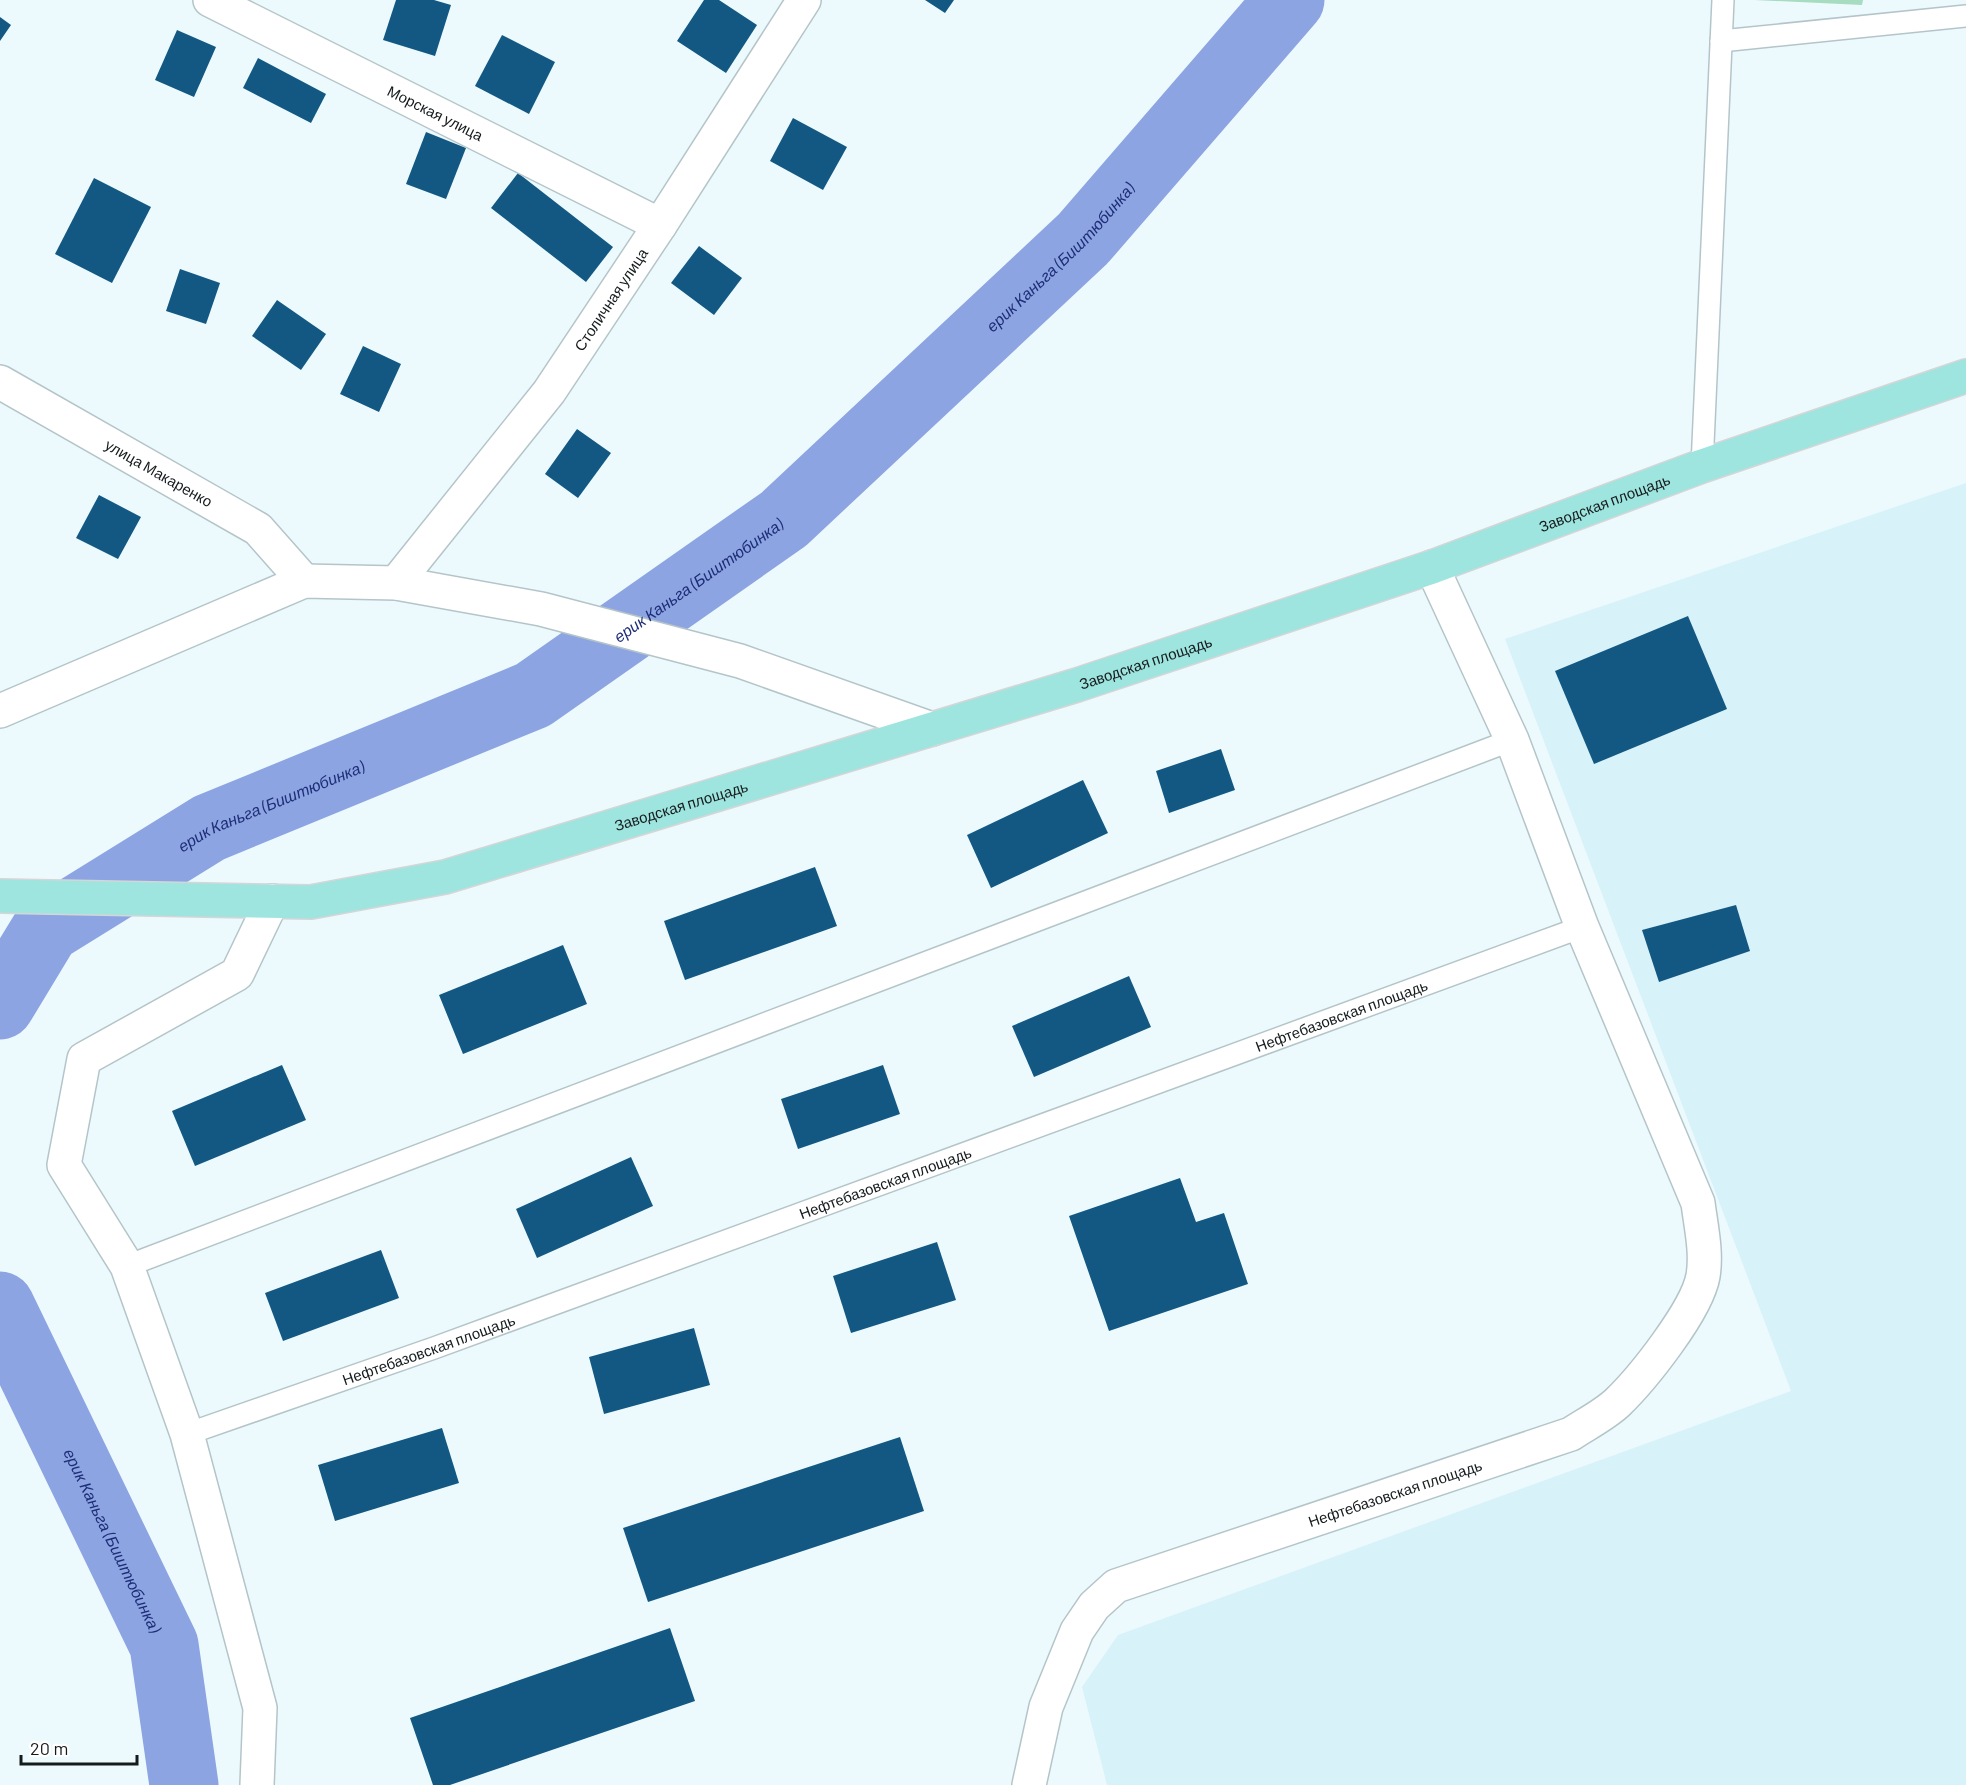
<svg xmlns="http://www.w3.org/2000/svg" width="1966" height="1785" font-family="Barlow,sans-serif">
  <style>
    .built { fill: #d7f2f9 }
    .green { fill: #a7dcc0 }
    .lines { fill: none; stroke-linecap: round; stroke-linejoin: round }
    .river { stroke: #8da4e3; stroke-width: 69 }
    .building { fill: #135882 }
    .service-casing { stroke: #b4c5c9; stroke-width: 24 }
    .minor-casing { stroke: #b4c5c9; stroke-width: 36 }
    .primary-casing { stroke: #d5d6d6; stroke-width: 36 }
    .service { stroke: #fff; stroke-width: 21 }
    .minor { stroke: #fff; stroke-width: 33 }
    .primary { stroke: #9ee4df; stroke-width: 33 }
    .labels { text-anchor: middle; dominant-baseline: central; stroke-width: 6; stroke-linejoin: round; paint-order: stroke }
    .street-label { font-size: 15px; fill: #151b1d; stroke: #fff }
    .water-label { font-size: 16px; font-style: italic; fill: #1d2e76; stroke: #fff }
  </style>
  <rect width="100%" height="100%" fill="#ecfafe"/>
  <polygon class="built" points="1966,483 1966,1785 1107,1785 1082,1687 1118,1635 1791,1391 1505,639"/>
  <polygon class="green" points="1754,0 1863,0 1862,5"/>
  <g class="lines">
    <g class="river">
      <path id="s1" d="M0,1005L46,929L209,828L533,695L784,519L1083,239L1290,0"/>
      <path id="s2" d="M0,1306L164,1645L184,1785"/>
    </g>
  </g>
  <g class="building">
    <polygon points="396,0 434,0 451,5 435,56 383,40"/>
    <polygon points="704,0 719,0 757,25 726,73 677,41"/>
    <polygon points="925,0 954,0 945,13"/>
    <polygon points="0,17 11,25 0,41"/>
    <polygon points="177,30 216,47 194,97 155,80"/>
    <polygon points="502,35 555,62 529,114 475,86"/>
    <polygon points="258,58 326,94 311,123 243,88"/>
    <polygon points="793,118 847,147 823,190 770,161"/>
    <polygon points="426,132 466,148 446,199 406,184"/>
    <polygon points="518,173 613,247 586,282 491,208"/>
    <polygon points="94,178 151,207 112,283 55,254"/>
    <polygon points="699,246 742,278 714,315 671,283"/>
    <polygon points="180,269 220,283 206,324 166,311"/>
    <polygon points="277,300 326,334 301,370 252,336"/>
    <polygon points="363,346 401,364 379,412 340,394"/>
    <polygon points="577,429 611,453 578,498 545,474"/>
    <polygon points="99,495 141,517 118,559 76,538"/>
    <polygon points="1688,616 1727,709 1594,764 1555,671"/>
    <polygon points="1221,749 1235,790 1169,813 1156,771"/>
    <polygon points="1083,780 1108,833 991,888 967,835"/>
    <polygon points="815,867 837,926 685,980 664,921"/>
    <polygon points="1736,905 1750,951 1659,982 1642,930"/>
    <polygon points="563,945 587,1004 463,1054 439,995"/>
    <polygon points="1129,976 1151,1027 1034,1077 1012,1026"/>
    <polygon points="282,1065 306,1120 195,1166 172,1111"/>
    <polygon points="883,1065 900,1114 798,1149 781,1099"/>
    <polygon points="631,1157 653,1206 537,1258 516,1209"/>
    <polygon points="1180,1178 1196,1222 1224,1213 1248,1284 1109,1331 1069,1216"/>
    <polygon points="937,1242 956,1300 851,1333 833,1276"/>
    <polygon points="381,1250 399,1298 283,1341 265,1293"/>
    <polygon points="694,1328 710,1385 604,1414 589,1357"/>
    <polygon points="442,1428 459,1483 335,1521 318,1465"/>
    <polygon points="900,1437 924,1511 648,1602 623,1528"/>
    <polygon points="670,1628 695,1701 450,1785 433,1785 410,1718"/>
  </g>
  <g class="lines">
    <g class="service-casing">
      <g id="service">
        <polyline points="1721,41 1966,16"/>
        <polyline points="1702,466 1723,0"/>
        <polyline points="127,1266 1512,740"/>
        <path id="s3" d="M187,1434L434,1348L1582,927"/>
      </g>
    </g>
    <g class="minor-casing">
      <g id="minor">
        <path id="s4" d="M210,0L660,225"/>
        <path id="s5" d="M0,382L258,529L304,581"/>
        <path id="s6" d="M396,583L549,392L660,225L804,0"/>
        <polyline points="0,711 304,581 396,583 541,609 740,661 932,729"/>
        <polyline points="257,1785 260,1708 187,1434 127,1266 64,1165 84,1059 237,974 272,901"/>
        <path id="s7" d="M1029,1785L1046,1707L1077,1631L1094,1606L1116,1586L1571,1434C1586,1424 1604,1415 1617,1403C1643,1378 1697,1310 1703,1276C1707,1252 1701,1227 1698,1203L1582,927L1512,740L1432,567"/>
      </g>
    </g>
    <g class="primary-casing">
      <g id="primary">
        <path id="s8" d="M0,896L311,902L445,877L1077,685L1432,567L1702,466L1966,376"/>
      </g>
    </g>
    <use href="#service" class="service"/>
    <use href="#minor" class="minor"/>
    <use href="#primary" class="primary"/>
  </g>
  <g class="labels">
    <g class="street-label">
      <text stroke="none"><textPath href="#s4" startOffset="252">Морская улица</textPath></text>
      <text stroke="none"><textPath href="#s6" startOffset="356">Столичная улица</textPath></text>
      <text stroke="none"><textPath href="#s5" startOffset="183">улица Макаренко</textPath></text>
      <text stroke="none"><textPath href="#s8" startOffset="1666">Заводская площадь</textPath></text>
      <text stroke="none"><textPath href="#s8" startOffset="1180">Заводская площадь</textPath></text>
      <text stroke="none"><textPath href="#s8" startOffset="694">Заводская площадь</textPath></text>
      <text stroke="none"><textPath href="#s3" startOffset="1228">Нефтебазовская площадь</textPath></text>
      <text stroke="none"><textPath href="#s3" startOffset="742">Нефтебазовская площадь</textPath></text>
      <text stroke="none"><textPath href="#s3" startOffset="256">Нефтебазовская площадь</textPath></text>
      <text stroke="none"><textPath href="#s7" startOffset="516">Нефтебазовская площадь</textPath></text>
    </g>
    <g class="water-label">
      <text stroke="none"><textPath href="#s1" startOffset="1318">ерик Каньга (Биштюбинка)</textPath></text>
      <text stroke="none"><textPath href="#s1" startOffset="832">ерик Каньга (Биштюбинка)</textPath></text>
      <text stroke="none"><textPath href="#s1" startOffset="346">ерик Каньга (Биштюбинка)</textPath></text>
      <text stroke="none"><textPath href="#s2" startOffset="260">ерик Каньга (Биштюбинка)</textPath></text>
    </g>
  </g>
  <path d="M21 1755v9h116v-9" fill="none" stroke="#151b1d" stroke-width="3"/>
  <text x="30" y="1755" font-size="18" fill="#151b1d" stroke="#ffffff" stroke-width="4.5" paint-order="stroke">20 m</text>
</svg>
